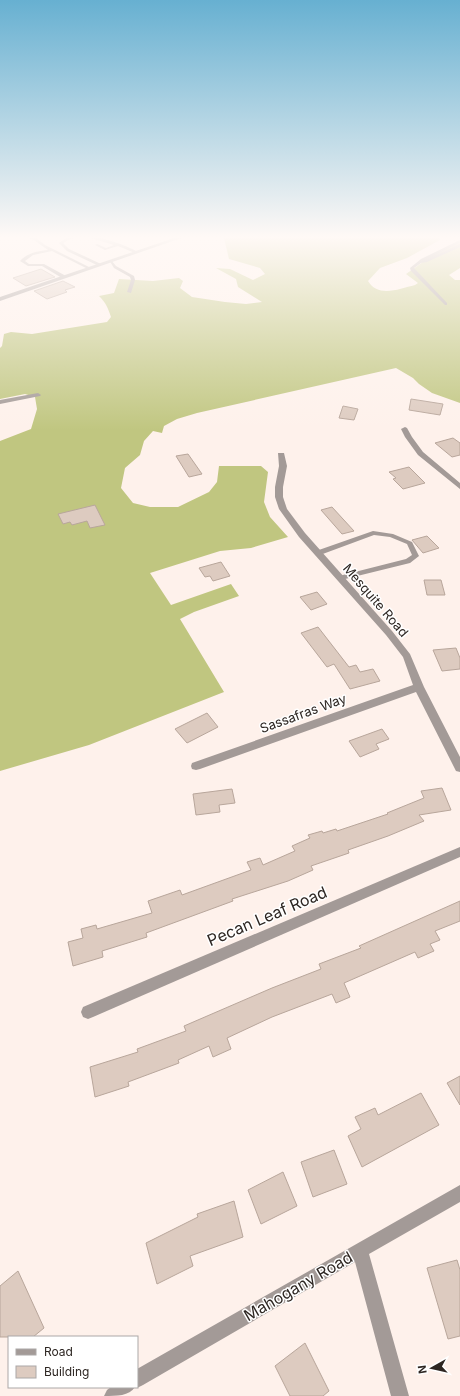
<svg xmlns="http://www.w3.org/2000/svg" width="460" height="1396" font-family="Inter,sans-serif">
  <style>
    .forest { fill: #c0c680 }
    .building { fill: #ddcbc0; stroke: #b8a69b }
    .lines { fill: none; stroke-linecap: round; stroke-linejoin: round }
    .lane { fill: #a39a97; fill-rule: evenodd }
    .street { fill: #a39a97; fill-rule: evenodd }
    .labels { text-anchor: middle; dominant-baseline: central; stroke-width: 3; stroke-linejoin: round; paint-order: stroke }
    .street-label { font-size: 13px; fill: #2d2622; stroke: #fff }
    .near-street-label { font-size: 16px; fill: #2d2622; stroke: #fff }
  </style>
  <rect width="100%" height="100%" fill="#fef1eb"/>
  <path class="forest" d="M225,236H433L439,237L440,240L407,258L380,268L368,281C378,298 399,289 415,285L418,283L406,274L427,259L460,243V268L449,275L455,280H460V403L432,393L419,384L413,378L396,368L197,413L177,419L164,426L162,433L153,431L144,441L140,455L125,468L121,488L133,503L150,507H178L209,492L217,482L219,466H261L268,472L264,502L270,517L288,537L251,548L220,551L150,573L171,605L231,584L239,596L194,612L180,619L224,692L89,745L0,771V441L31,429L37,409L35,397L25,394L0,399V348L2,346L4,334L11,332L32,334L107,322L111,317C108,308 106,303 99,296L114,293L119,279L153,281L179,278L183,281L180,288L192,297L225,302L246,304L262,302L238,287L236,279L216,268L230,269L253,280L265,274L260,268L229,259L224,238Z"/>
  <g class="building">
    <polygon points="41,269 55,277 26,286 13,278"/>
    <polygon points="63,281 75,287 65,290 67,292 47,299 34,291"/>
    <polygon points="411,399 443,404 440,415 409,410"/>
    <polygon points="343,406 358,409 354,420 339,418"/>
    <polygon points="453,438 460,443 460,455 452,457 435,443"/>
    <polygon points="188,454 202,474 189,477 176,456"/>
    <polygon points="409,467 425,483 403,489 393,479 396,478 389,472"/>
    <polygon points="95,505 105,525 90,528 87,521 72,525 70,522 63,524 58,514"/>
    <polygon points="332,507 354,531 342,534 321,510"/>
    <polygon points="427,536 439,548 423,553 412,540"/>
    <polygon points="221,562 230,576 213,581 210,576 205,577 199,568"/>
    <polygon points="424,580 441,580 445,595 427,595"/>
    <polygon points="317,592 327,604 311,610 300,597"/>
    <polygon points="318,627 349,667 356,665 360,672 373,669 380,681 350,689 334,664 327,667 301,633"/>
    <polygon points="456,648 460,658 460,669 442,671 433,650"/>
    <polygon points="207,713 218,727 187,743 175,729"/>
    <polygon points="382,729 389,739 376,744 379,749 360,757 349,741"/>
    <polygon points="442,788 451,810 419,815 424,821 388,836 348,850 349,853 311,866 313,870 288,881 232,899 233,901 146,933 147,937 102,951 103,957 73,966 68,942 83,938 81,929 96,925 97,929 152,913 148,901 180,890 182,895 251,870 247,862 260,858 263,865 295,851 292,846 310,838 308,835 322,831 323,833 336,829 337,831 388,814 387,813 424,798 421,791"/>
    <polygon points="232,789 235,803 219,805 220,812 196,815 193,794"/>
    <polygon points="460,901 460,921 435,931 440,940 430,944 434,951 418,958 415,952 344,983 350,997 336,1003 332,994 272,1017 227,1038 231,1049 213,1057 209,1046 178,1060 179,1063 128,1082 129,1086 95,1097 90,1067 138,1052 137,1049 186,1031 184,1026 272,988 321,969 319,964 361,948 359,946"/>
    <polygon points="460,1076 460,1105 447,1083"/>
    <polygon points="421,1093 439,1125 362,1167 348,1136 361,1129 355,1117 375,1108 378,1115"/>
    <polygon points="334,1150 347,1184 313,1197 301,1162"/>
    <polygon points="283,1172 297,1206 261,1224 248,1190"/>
    <polygon points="234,1201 243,1237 190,1256 193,1266 157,1284 146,1243 198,1217 197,1214"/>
    <polygon points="457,1260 460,1270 460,1336 448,1339 427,1268"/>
    <polygon points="18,1271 44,1328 33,1337 0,1337 0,1286"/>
    <polygon points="305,1343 329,1391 323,1396 290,1396 275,1366"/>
  </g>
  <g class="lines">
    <g class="lane">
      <path d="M23,236H29L36,238L45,245L91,268L88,269L52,251L33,255L25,261L29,264H44L66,276V278H62L42,266H28L20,261C27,253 38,251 48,250L34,240Z"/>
      <polygon points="73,236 81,236 70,239 63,243 69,249 101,264 101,266 99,266 67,251 59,243 68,237"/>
      <path d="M85,236C99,236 126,245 138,252L135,253L118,246L105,250L95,245L97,244L106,248L114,245Z"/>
      <polygon points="460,240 460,243 432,257 460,244 460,247 427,262 421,263 414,268 447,303 447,305 445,305 411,271 410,268 421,259"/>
      <polygon points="109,260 111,260 116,266 134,276 135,280 131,293 127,292 131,280 130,277 114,268"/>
      <polygon points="373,531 393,534 412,542 419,556 410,563 341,580 339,580 338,578 339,576 406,559 412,555 407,544 390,537 374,535 320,555 316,555 315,553 316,551"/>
    </g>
    <g class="street">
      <polygon points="180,236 187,236 0,301 0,297"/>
      <polygon points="38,393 41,395 40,396 0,404 0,400"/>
      <polygon points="405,427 407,428 412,437 423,452 460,483 460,489 418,455 405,437 401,429"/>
      <polygon points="278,453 284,453 287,466 283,487 283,497 287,509 305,533 392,631 410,654 424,687 460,757 460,772 456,771 416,692 200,769 196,770 192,769 191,766 192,763 413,685 403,657 386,635 299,537 279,509 275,497 275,487 279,466"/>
      <polygon points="460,847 460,857 93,1017 88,1019 83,1017 81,1012 83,1007"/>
      <polygon points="460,1185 460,1202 369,1254 409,1396 391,1396 355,1262 143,1385 137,1388 135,1387 137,1387 137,1369"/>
      <path d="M111,1387H135C129,1396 117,1396 104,1396L107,1390Z"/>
    </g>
  </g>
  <linearGradient id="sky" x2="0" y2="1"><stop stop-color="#67b0d1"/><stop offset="0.55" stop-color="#fff9f6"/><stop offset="1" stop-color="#fff9f6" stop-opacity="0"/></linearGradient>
  <rect width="460" height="431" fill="url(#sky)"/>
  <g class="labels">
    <g class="street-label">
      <text transform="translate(376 600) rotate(49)">Mesquite Road</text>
      <text transform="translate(303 713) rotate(-20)">Sassafras Way</text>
    </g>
    <g class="near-street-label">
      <text transform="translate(267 916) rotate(-23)">Pecan Leaf Road</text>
      <text transform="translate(298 1286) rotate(-30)">Mahogany Road</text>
    </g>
  </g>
  <rect x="8" y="1336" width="130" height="52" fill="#ffffff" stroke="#aba8a7"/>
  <rect x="16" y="1349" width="20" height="6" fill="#a39a97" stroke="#aba8a7"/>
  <text x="44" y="1356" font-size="12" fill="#2d2622">Road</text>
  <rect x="16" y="1366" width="20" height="12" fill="#ddcbc0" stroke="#aba8a7"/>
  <text x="44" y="1376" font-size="12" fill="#2d2622">Building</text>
  <g transform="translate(432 1368) rotate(262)" stroke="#ffffff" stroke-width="3" paint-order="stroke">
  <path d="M0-3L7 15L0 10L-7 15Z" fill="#2d2622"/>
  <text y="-6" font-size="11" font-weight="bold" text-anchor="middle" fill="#2d2622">N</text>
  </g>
</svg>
